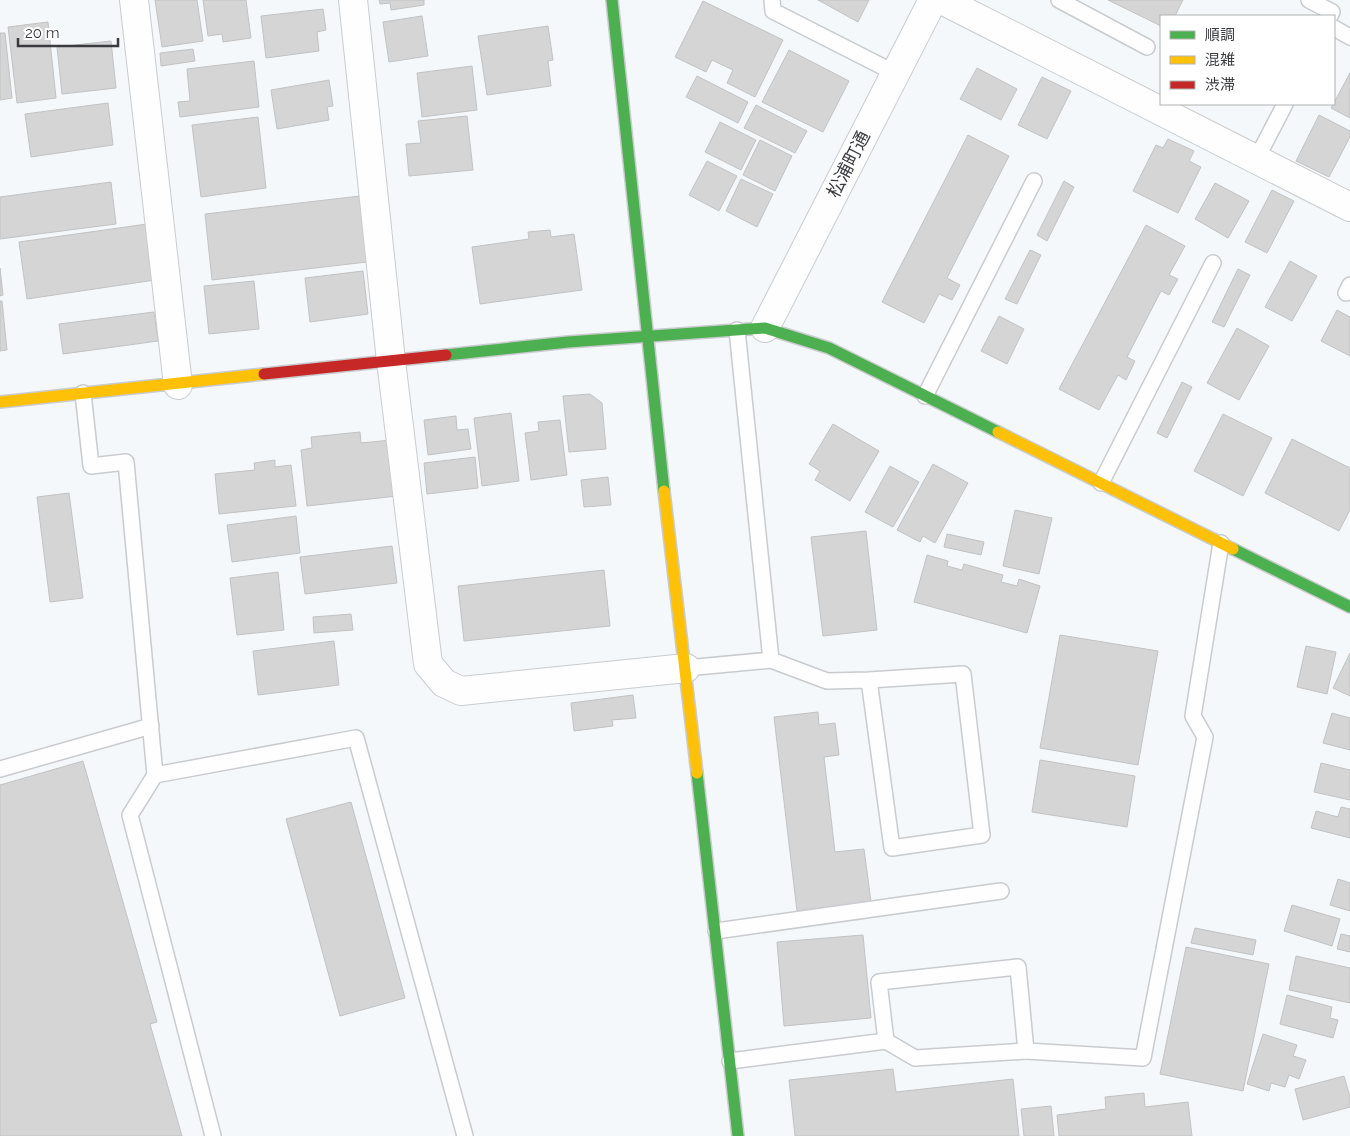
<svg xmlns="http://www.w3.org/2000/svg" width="1350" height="1136" font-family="Raleway,'Noto Sans JP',sans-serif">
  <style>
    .building { fill: #d6d5d6; stroke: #c2c2c2 }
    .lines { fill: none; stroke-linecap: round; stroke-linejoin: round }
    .lane-casing { stroke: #c9cbce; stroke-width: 18 }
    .street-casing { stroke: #c9cbce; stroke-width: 30 }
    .fast-casing { stroke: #c9cbce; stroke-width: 14 }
    .slow-casing { stroke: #c9cbce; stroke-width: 14 }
    .jam-casing { stroke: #c9cbce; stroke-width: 14 }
    .lane { stroke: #fefefe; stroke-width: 15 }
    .street { stroke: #fefefe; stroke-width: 28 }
    .fast { stroke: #4caf50; stroke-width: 11 }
    .slow { stroke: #ffc107; stroke-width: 11 }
    .jam { stroke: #c62828; stroke-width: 11 }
    .labels { text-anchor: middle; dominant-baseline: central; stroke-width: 4.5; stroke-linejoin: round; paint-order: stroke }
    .street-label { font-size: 18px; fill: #393b3f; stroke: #fff }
  </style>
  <rect width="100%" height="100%" fill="#f5f8fb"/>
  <g class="building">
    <polygon points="155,0 197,0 203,41 162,47"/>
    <polygon points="203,0 246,0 251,38 223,42 222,34 208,36"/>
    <polygon points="379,0 424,0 424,5 391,10 390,3 380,4"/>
    <polygon points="818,0 869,0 858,22"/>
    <polygon points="1108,0 1183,0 1175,16 1161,16 1161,26"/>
    <polygon points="703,1 783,40 755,97 727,83 733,70 712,60 706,72 675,57"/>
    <polygon points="323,9 326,30 317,32 319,51 266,58 261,16"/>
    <polygon points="422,16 428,56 389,62 383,22"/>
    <polygon points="48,22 56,98 17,103 8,27"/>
    <polygon points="548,26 553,60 548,61 551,86 487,95 478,36"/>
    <polygon points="0,33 5,33 12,98 0,100"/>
    <polygon points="111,41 116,88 62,94 57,47"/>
    <polygon points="193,49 195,61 161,66 160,53"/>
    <polygon points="789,50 849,81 823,132 762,102"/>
    <polygon points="254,61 259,107 180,117 178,102 190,101 187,69"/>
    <polygon points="472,66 477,110 422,117 417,73"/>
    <polygon points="977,68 1017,89 1001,120 960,99"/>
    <polygon points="1350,73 1350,118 1331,108"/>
    <polygon points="697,76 748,102 738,123 686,97"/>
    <polygon points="1042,77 1071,91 1047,139 1018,125"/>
    <polygon points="329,80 333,106 327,107 329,120 277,129 271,90"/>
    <polygon points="108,103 113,145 31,157 25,114"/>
    <polygon points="756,105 807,131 795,153 744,128"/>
    <polygon points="1319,115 1350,131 1350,137 1329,177 1296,161"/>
    <polygon points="467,116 473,170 409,176 406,144 421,143 418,121"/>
    <polygon points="258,117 266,188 201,197 192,125"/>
    <polygon points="720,122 756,140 741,170 705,152"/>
    <polygon points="968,135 1009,156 947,278 960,285 952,300 939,294 924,323 882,302"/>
    <polygon points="1168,139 1194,151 1189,161 1201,167 1178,213 1133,191 1156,145 1163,148"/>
    <polygon points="760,140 792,156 775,191 743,175"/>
    <polygon points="707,161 737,176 719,211 689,195"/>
    <polygon points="741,179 773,194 757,227 726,211"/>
    <polygon points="1064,181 1074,187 1047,241 1037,235"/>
    <polygon points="111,182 116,224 0,239 0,197"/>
    <polygon points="1215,183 1249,201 1228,238 1195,219"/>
    <polygon points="1272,190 1294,201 1267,253 1245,242"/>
    <polygon points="360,196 367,262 212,280 205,214"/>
    <polygon points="147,224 155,280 27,299 19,242"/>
    <polygon points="1146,225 1185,246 1169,275 1178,279 1169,295 1161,291 1127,357 1135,361 1126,380 1118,375 1099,410 1059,389"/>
    <polygon points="550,230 551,237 574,234 582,290 480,304 472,247 529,239 528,232"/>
    <polygon points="1030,250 1041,255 1017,304 1005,299"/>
    <polygon points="1290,261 1317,276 1292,321 1265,307"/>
    <polygon points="0,268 3,295 0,296"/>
    <polygon points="1238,269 1250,275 1224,327 1212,322"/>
    <polygon points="363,271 368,314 310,322 305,278"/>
    <polygon points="254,281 259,329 209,334 204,286"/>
    <polygon points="0,301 2,301 7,350 0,351"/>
    <polygon points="1337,310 1350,317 1350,356 1321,341"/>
    <polygon points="154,312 158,341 63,354 59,324"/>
    <polygon points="999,316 1024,329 1007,364 981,351"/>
    <polygon points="1237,328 1269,346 1239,400 1207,383"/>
    <polygon points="1182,382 1192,387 1167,438 1157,433"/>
    <polygon points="590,394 602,403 606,449 569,452 563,396"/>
    <polygon points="511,413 519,481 482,486 474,418"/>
    <polygon points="1223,414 1272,438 1243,496 1194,471"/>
    <polygon points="456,416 457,430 468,429 471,449 428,455 424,420"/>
    <polygon points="560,420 567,475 531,480 525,433 539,431 538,422"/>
    <polygon points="833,424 879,451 850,501 815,480 820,471 809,464"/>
    <polygon points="360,432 361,443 391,440 397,496 307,506 301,450 312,448 311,437"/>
    <polygon points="1292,439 1350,468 1350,510 1339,531 1265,493"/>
    <polygon points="475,457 478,488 427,494 424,463"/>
    <polygon points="275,460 275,467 291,465 296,506 219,514 215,474 255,470 254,463"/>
    <polygon points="933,464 968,483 935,543 923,536 920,542 897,530"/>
    <polygon points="890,466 919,482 893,527 865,512"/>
    <polygon points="608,477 611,505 584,507 581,480"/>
    <polygon points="69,493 83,598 50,602 37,497"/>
    <polygon points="1015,510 1052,518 1039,574 1003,566"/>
    <polygon points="296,516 300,553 232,562 227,525"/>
    <polygon points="866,531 877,630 823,636 811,537"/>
    <polygon points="947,534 984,542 981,555 944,547"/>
    <polygon points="392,546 397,583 305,594 300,557"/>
    <polygon points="927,555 948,561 947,566 962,570 964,564 1003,575 1001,582 1017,586 1019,579 1040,586 1027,633 914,602"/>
    <polygon points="604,570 610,626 464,641 458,586"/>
    <polygon points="278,572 284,630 237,635 230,578"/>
    <polygon points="351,614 353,630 314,633 313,617"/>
    <polygon points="1060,635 1158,651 1138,765 1040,748"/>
    <polygon points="334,641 339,685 258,695 253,651"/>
    <polygon points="1306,646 1336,652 1327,694 1297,687"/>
    <polygon points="1350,653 1350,696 1333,688"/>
    <polygon points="633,695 636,718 612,720 613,726 574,731 571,703"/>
    <polygon points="818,712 819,725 835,723 839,755 824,757 835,852 864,849 871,902 797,911 774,717"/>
    <polygon points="1332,713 1350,718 1350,750 1323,743"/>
    <polygon points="1040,760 1135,776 1127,827 1032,812"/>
    <polygon points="83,761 157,1022 150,1024 182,1136 0,1136 0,785"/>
    <polygon points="1321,763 1350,770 1350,800 1314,792"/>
    <polygon points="351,802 405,998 340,1016 286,819"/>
    <polygon points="1341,807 1350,809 1350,838 1311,828 1316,811 1338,817"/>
    <polygon points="1338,879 1350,883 1350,911 1330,905"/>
    <polygon points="1292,905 1340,919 1332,946 1284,931"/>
    <polygon points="1195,928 1256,940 1253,955 1191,943"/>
    <polygon points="1341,934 1350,936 1350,952 1337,949"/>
    <polygon points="863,935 871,1018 784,1026 777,942"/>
    <polygon points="1186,947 1269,964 1243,1091 1160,1074"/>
    <polygon points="1296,956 1350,968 1350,1003 1289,990"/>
    <polygon points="1287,995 1332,1007 1330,1018 1338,1020 1333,1038 1280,1024"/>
    <polygon points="1263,1034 1297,1045 1293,1056 1306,1060 1299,1079 1289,1075 1285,1087 1271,1083 1269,1091 1247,1084"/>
    <polygon points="893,1069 896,1092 1013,1079 1019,1136 795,1136 789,1080"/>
    <polygon points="1344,1076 1350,1097 1350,1107 1303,1120 1295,1089"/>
    <polygon points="1144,1093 1145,1107 1188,1102 1192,1136 1059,1136 1057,1115 1106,1109 1105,1097"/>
    <polygon points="1051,1106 1054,1136 1024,1136 1021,1109"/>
  </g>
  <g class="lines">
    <g class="lane-casing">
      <g id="lane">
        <polyline points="772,0 773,11 895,73"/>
        <polyline points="1059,0 1147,47"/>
        <polyline points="1309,0 1332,12 1330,16"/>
        <polyline points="1334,28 1350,37"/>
        <polyline points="1257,158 1285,104"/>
        <polyline points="1346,293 1350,285"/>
        <polyline points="83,393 91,466 126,462 155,775"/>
        <polyline points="925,396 1034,181"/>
        <polyline points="1101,483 1213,263"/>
        <polyline points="771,660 827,681 869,680 892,848 982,835 963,674 869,680"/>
        <polyline points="686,668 771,660 737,330"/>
        <polyline points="0,769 151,726"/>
        <polyline points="716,931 1001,891"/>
        <polyline points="886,1041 915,1058 1026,1051"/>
        <polyline points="730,1061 886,1041 879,982 1018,967 1026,1051 1143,1058 1205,737 1193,716 1221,543"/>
        <polyline points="213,1136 130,815 155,775 356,738 465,1136"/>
      </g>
    </g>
    <g class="street-casing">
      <g id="street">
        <polyline points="134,0 178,385"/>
        <polyline points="353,0 391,361 428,664 444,683 461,691 686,668"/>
        <polyline points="942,0 1350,207"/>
        <polyline points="765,328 933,0"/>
      </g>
    </g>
    <g class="fast-casing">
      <g id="fast">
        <polyline points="612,0 664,491"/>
        <polyline points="446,355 568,342 765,328 829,348 998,432"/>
        <polyline points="1233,549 1350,607"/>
        <polyline points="697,773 738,1136"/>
      </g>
    </g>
    <g class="slow-casing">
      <g id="slow">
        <polyline points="0,402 264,374"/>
        <polyline points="998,432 1233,549"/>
        <polyline points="664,491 697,773"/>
      </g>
    </g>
    <g class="jam-casing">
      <polyline id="jam" points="264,374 446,355"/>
    </g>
    <use href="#lane" class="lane"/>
    <use href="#street" class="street"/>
    <use href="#fast" class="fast"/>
    <use href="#slow" class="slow"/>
    <use href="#jam" class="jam"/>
  </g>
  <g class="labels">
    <g class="street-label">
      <text transform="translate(848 164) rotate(-63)">松浦町通</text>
    </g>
  </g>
  <rect x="1160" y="15" width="175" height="90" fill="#ffffff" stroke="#b0b1b2"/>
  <rect x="1170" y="31" width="25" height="8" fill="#4caf50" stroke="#b0b1b2"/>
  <text x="1205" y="40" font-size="15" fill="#393b3f">順調</text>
  <rect x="1170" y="56" width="25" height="8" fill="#ffc107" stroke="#b0b1b2"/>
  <text x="1205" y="65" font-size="15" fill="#393b3f">混雑</text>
  <rect x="1170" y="81" width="25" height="8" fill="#c62828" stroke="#b0b1b2"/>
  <text x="1205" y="90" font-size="15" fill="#393b3f">渋滞</text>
  <path d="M18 38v8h100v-8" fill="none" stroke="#393b3f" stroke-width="2.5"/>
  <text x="25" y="38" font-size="15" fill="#393b3f" stroke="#ffffff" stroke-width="4" paint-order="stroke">20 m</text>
</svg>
